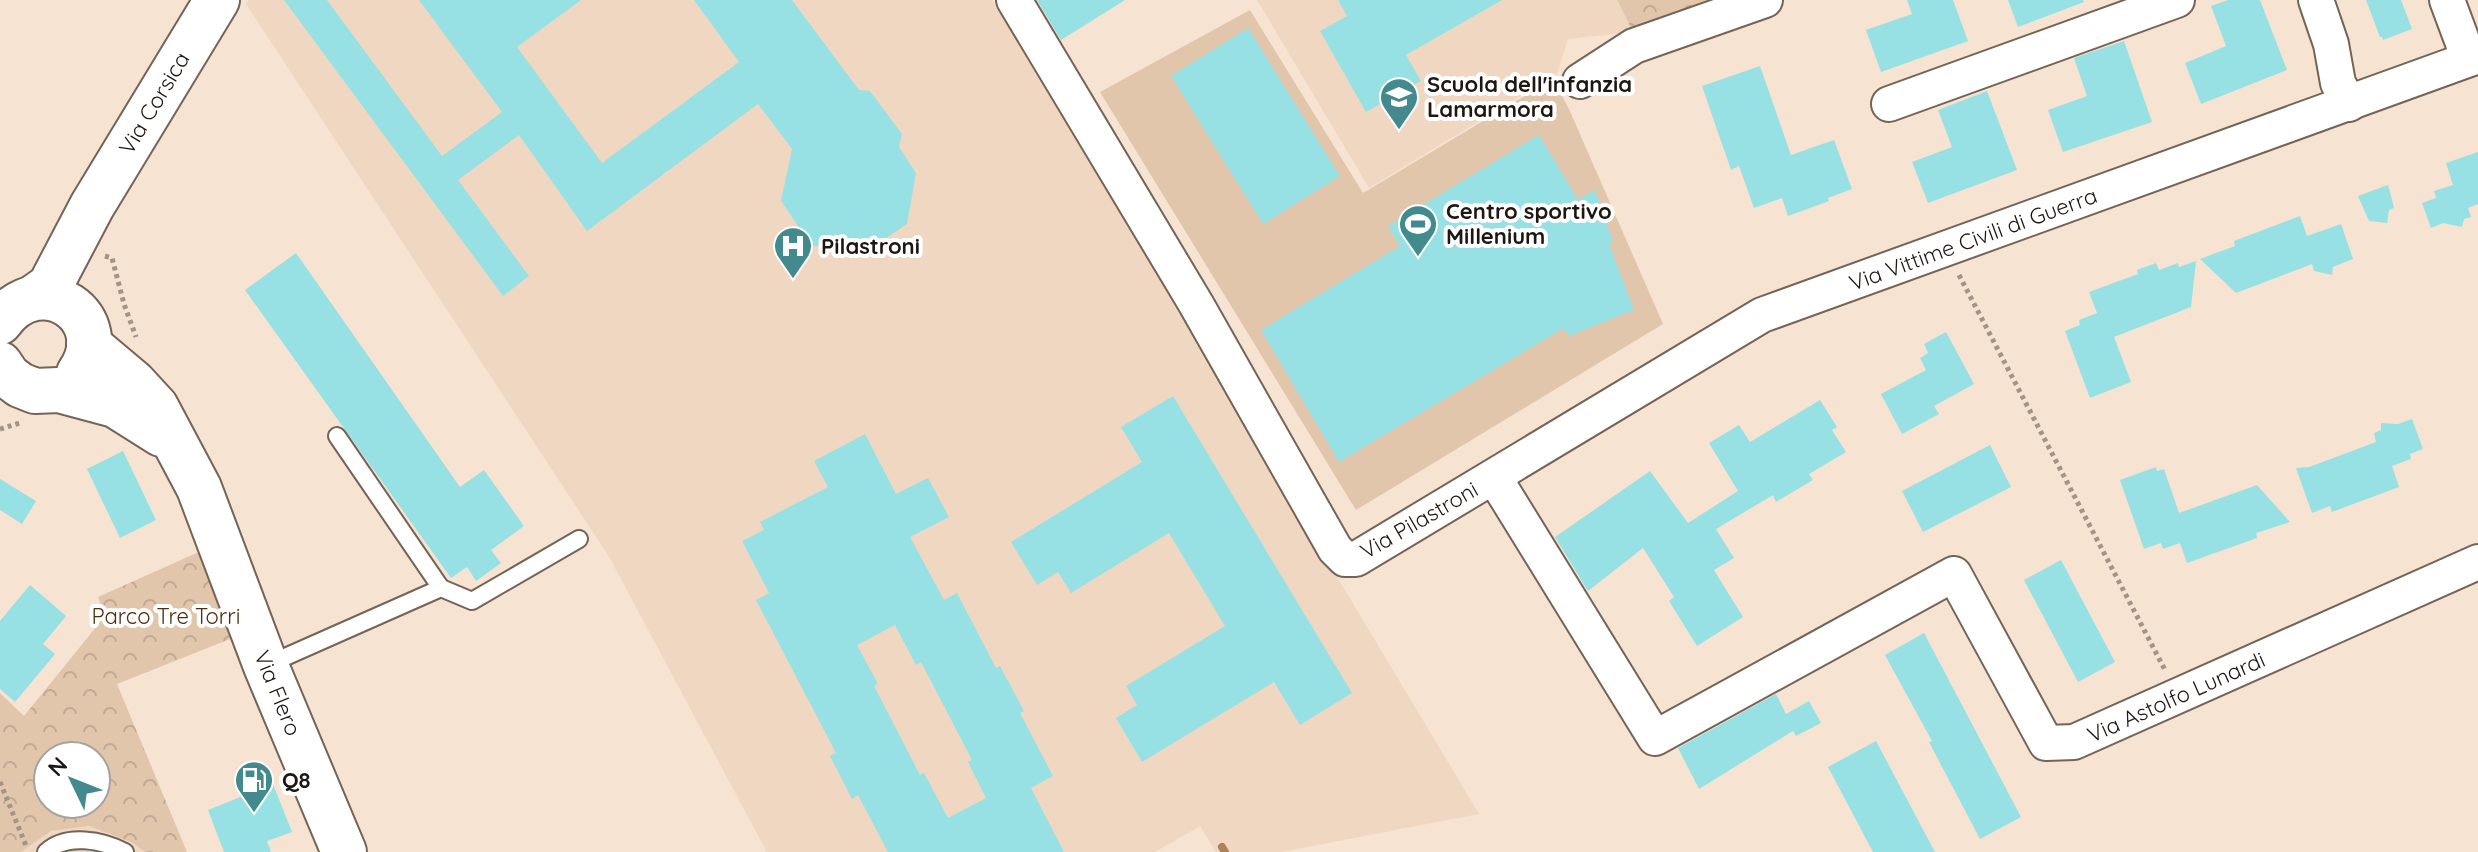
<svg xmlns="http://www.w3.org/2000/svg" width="2478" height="852" font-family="Quicksand,sans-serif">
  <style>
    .built { fill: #f0d7c1 }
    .park { fill: url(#park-crowns); fill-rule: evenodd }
    .pitch { fill: #e2c6ac }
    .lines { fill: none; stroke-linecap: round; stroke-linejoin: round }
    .stream { stroke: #ab825b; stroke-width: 8 }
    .building { fill: #97e1e5; fill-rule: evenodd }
    .lane-casing { stroke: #746455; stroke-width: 20 }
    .street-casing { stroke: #746455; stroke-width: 38 }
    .secondary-casing { stroke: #746455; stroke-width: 48 }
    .path { stroke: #a29487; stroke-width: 5; stroke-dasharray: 4 4; stroke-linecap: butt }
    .lane { stroke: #fff; stroke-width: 16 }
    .street { stroke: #fff; stroke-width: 34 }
    .secondary { stroke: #fff; stroke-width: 44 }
    .labels { text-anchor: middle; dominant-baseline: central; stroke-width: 8; stroke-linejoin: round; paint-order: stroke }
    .poi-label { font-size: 22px; font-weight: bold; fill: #1e1711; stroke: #fff; text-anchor: start }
    .street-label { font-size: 22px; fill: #1e1711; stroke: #fff }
    .park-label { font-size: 22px; fill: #4d2f10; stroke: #fff }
  </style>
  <defs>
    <pattern id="park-crowns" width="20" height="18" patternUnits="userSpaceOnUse" patternTransform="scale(2)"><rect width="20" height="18" fill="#e2c6ac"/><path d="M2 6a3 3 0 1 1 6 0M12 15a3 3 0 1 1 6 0" fill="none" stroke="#c1a993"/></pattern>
  </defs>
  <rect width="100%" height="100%" fill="#f6e3d2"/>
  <g class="built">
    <polygon points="249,0 992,0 1479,814 1281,852 1216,852 1200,826 1155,852 767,852 608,555 246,4"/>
    <polygon points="1257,0 1617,0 1633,32 1568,39 1557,74 1369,188"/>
    <polygon points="89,826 131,842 145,852 21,852 51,831"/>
  </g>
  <g class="park">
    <polygon points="1617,0 1716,0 1633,32"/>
    <path d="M201,551L235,637L117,684L187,852H145L131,842L89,826L51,831L21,852H0V693L24,716L105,616L98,597ZM48,756H96V804H48Z"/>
  </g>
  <polygon class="pitch" points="1250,10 1363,193 1553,79 1569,109 1663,324 1356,510 1100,92"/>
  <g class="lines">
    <polyline class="stream" points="1222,847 1225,852"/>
  </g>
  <g class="building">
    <polygon points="284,0 327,0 442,156 502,112 419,0 581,0 517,47 602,163 739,62 694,0 792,0 859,90 870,91 902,134 899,147 916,173 907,224 863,254 811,245 781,201 792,149 758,104 587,231 519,135 458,180 529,276 503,296"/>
    <polygon points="1037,0 1125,0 1061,40"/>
    <polygon points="1338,0 1502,0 1406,55 1421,81 1366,112 1320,31 1347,16"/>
    <polygon points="1907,0 1953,0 1968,41 1881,72 1866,30 1912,14"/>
    <polygon points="2008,0 2083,0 2084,2 2018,27"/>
    <polygon points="2228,0 2260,0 2287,70 2201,104 2185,63 2226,46 2211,6"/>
    <polygon points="2366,0 2401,0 2412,29 2383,40 2382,37 2380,37"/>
    <polygon points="1248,28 1340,176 1263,224 1171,76"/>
    <polygon points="2124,41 2152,122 2063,152 2048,110 2087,96 2074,58"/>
    <polygon points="1760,66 1791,155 1834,140 1852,189 1828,198 1829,201 1788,216 1782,198 1754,208 1739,166 1731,170 1702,86"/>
    <polygon points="1987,91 2017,170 1928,203 1912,162 1952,147 1938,110"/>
    <polygon points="1539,135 1578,200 1595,190 1613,241 1609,244 1634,310 1569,336 1564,328 1339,462 1261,330 1400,246 1388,226"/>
    <polygon points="2478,152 2478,204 2468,208 2471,217 2464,219 2462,227 2443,223 2431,228 2422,203 2436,198 2434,191 2453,185 2446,163"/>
    <polygon points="2388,185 2394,208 2389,210 2387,223 2369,221 2358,196"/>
    <polygon points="2300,216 2307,236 2341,224 2353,259 2333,267 2332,275 2314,271 2312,264 2236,293 2200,259 2235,246 2234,241"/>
    <polygon points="296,253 460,487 484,470 524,526 491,550 501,563 476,581 467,567 451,578 245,290"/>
    <polygon points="2196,261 2191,307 2114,337 2131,382 2090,398 2065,331 2080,325 2079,320 2097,313 2089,292 2138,274 2137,270 2156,263 2159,270 2178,263 2179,267"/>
    <polygon points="1946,332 1974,384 1934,406 1939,414 1902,434 1881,394 1926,370 1920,358 1928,353 1924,344"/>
    <polygon points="1173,396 1352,693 1300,725 1274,682 1142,762 1116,718 1137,705 1126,686 1225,626 1169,533 1071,593 1058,572 1037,585 1011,542 1142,462 1121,427"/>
    <polygon points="1820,400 1837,427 1832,430 1846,452 1809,474 1813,480 1776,502 1773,495 1716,529 1734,558 1714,570 1743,617 1697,646 1669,601 1674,597 1643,548 1588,591 1555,537 1650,471 1688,523 1738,491 1709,443 1739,425 1750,442"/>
    <polygon points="2412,419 2423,449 2410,454 2411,459 2392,466 2399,487 2332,512 2330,506 2312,513 2296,468 2309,467 2376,442 2374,433 2381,430 2381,423 2398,424"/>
    <path d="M865,434L896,494L928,478L949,517L910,537L944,600L957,593L996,668L1000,666L1024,711L1020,713L1053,776L1031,788L1064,852H888L858,795L852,799L830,756L836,753L756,600L769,593L742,541L764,530L760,522L828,487L814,461ZM895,625L916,665L921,662L972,760L968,762L986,798L948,818L924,773L920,775L874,686L878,684L857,645Z"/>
    <polygon points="1990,445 2011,487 1923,532 1902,491"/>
    <polygon points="123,451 156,520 120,538 87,469"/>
    <polygon points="2156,467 2157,471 2164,469 2179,513 2257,485 2290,522 2256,533 2257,538 2187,563 2180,543 2163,549 2161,543 2144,549 2120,480"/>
    <polygon points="0,479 36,501 22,524 0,510"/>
    <polygon points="2061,560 2115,662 2078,682 2024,580"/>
    <polygon points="30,585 66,616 43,644 55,654 15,702 0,689 0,621"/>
    <polygon points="1924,633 2021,817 1980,839 1929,742 1932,741 1885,655"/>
    <polygon points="1776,694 1786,714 1809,701 1821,723 1796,736 1793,731 1699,789 1678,748"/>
    <polygon points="1876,741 1935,852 1873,852 1828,767"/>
    <polygon points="273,784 292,832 267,841 271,852 224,852 208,810"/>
  </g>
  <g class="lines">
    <g class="lane-casing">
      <g id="lane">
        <polyline points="337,436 441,588"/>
        <polyline points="267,665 441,588 472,601 579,539"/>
        <path d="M46,852C66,833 103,840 125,852"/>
      </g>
    </g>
    <g class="street-casing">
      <g id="street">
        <polyline points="1014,0 1196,304 1335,549 1345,559 1356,559 1762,315 2478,56"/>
        <polyline points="2316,0 2331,44 2338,83 2349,104"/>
        <polyline points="2447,0 2469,59"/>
        <polyline points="1580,81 1634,46 1765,0"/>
        <polyline points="1889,104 2177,0"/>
        <polyline points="1494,477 1655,738 1954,574 2046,743 2074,742 2478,562"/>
      </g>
    </g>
    <g class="secondary-casing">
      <g id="secondary">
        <polyline points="33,298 50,286 92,206 217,0"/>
        <path d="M0,322C41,265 117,318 79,373"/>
        <polyline points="89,345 133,382 156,407 199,488 266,666 344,852"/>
        <polyline points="0,364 8,376 20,385 35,391 59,390 115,405 161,434"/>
      </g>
    </g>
    <g class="path">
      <polyline points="105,256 112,258 124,304 136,337"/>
      <polyline points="1959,275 2165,670"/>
      <polyline points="0,429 20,423"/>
      <polyline points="0,782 27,848"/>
    </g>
    <use href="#lane" class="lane"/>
    <use href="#street" class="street"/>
    <use href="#secondary" class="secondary"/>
  </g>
  <defs>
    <g id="school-pin" transform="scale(2)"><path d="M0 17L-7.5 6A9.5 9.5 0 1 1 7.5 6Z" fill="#428a8e" stroke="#fff"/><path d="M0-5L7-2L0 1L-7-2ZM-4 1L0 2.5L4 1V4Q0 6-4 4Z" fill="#fff"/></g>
    <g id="stadium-pin" transform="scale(2)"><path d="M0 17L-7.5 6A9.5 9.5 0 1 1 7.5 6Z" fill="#428a8e" stroke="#fff"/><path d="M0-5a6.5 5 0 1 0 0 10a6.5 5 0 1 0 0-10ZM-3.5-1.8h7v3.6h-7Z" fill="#fff"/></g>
    <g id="hospital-pin" transform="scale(2)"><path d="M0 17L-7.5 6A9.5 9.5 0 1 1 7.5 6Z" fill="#428a8e" stroke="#fff"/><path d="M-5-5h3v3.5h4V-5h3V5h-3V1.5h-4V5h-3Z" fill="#fff"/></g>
    <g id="fuel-pin" transform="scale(2)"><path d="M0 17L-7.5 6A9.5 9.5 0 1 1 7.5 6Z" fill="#428a8e" stroke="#fff"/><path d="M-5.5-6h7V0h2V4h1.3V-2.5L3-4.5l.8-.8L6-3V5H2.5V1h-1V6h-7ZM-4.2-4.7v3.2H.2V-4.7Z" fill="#fff"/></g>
  </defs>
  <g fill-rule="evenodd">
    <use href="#school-pin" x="1399" y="97"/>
    <use href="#stadium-pin" x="1418" y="224"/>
    <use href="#hospital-pin" x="793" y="246"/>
    <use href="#fuel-pin" x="254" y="780"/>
  </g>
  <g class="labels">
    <g class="poi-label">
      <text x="1427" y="84">Scuola dell'infanzia<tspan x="1427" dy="25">Lamarmora</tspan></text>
      <text x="1446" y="211">Centro sportivo<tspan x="1446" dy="25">Millenium</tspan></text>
      <text x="821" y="246">Pilastroni</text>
      <text x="282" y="780">Q8</text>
    </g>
    <g class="street-label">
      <text transform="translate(154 103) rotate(-59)">Via Corsica</text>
      <text transform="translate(1973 239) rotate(-20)">Via Vittime Civili di Guerra</text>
      <text transform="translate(1419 520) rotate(-30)">Via Pilastroni</text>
      <text transform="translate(278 693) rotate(68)">Via Flero</text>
      <text transform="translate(2176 697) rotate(-24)">Via Astolfo Lunardi</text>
    </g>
    <g class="park-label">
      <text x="166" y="616">Parco Tre Torri</text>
    </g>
  </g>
  <g transform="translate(72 780) rotate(313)"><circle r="38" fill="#ffffff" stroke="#a5a2a0" stroke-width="2"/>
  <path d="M0-6L14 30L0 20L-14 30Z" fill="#428a8e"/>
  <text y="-12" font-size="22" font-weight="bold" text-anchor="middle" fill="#1e1711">N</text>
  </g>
</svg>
